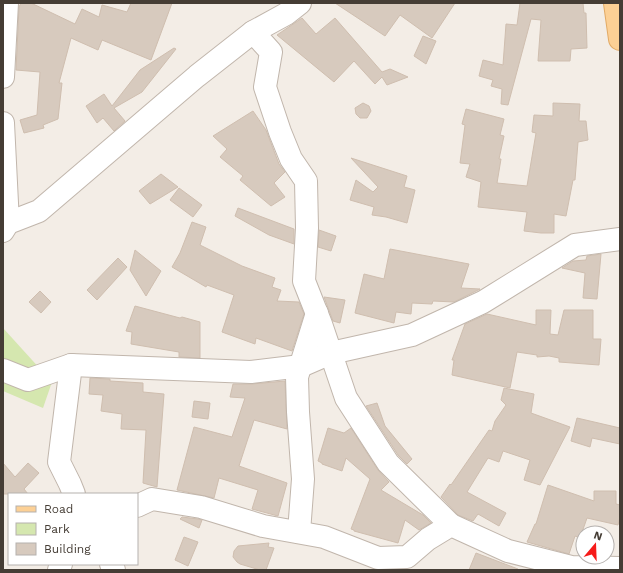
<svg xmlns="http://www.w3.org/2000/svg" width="623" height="573" font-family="'Work Sans',sans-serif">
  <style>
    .green { fill: #d5e7af }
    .building { fill: #d7cabe; stroke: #cfbeaf }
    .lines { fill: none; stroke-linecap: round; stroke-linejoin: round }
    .minor-casing { stroke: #c1b6ac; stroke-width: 24 }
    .major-casing { stroke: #e2aa65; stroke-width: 24 }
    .minor { stroke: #fff; stroke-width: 22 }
    .major { stroke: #fcd095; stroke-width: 22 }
  </style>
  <rect width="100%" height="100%" fill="#f3ede6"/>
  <polygon class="green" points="3,328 52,382 43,408 3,391"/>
  <g class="building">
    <polygon points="21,3 31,3 75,24 82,9 99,17 102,5 127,12 131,3 172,3 151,60 102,40 98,50 71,38 59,83 62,83 58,119 43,125 44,128 24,133 20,120 37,115 40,72 16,70 19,7"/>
    <polygon points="335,3 455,3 432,38 400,15 385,36"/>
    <polygon points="520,3 583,3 584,13 586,13 587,48 571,49 570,61 538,61 541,20 531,19 508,105 501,104 502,89 491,86 493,80 479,76 483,60 503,65 506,24 517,25"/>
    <polygon points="302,18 316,34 335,18 382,72 390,69 408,77 387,85 382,77 375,84 354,61 334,82 277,35"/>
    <polygon points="423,36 436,41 426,64 414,56"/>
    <polygon points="174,48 176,49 142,92 114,108 125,121 114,131 103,118 97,123 86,106 104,94 112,106 140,70"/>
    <polygon points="363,103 369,106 371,111 367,118 360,118 356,114 355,108"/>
    <polygon points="553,103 580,104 579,121 586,121 588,140 578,142 575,180 573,180 566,216 554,214 554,233 541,233 524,231 527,212 478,207 481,182 466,177 470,164 460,163 465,125 462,124 466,109 504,119 500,135 504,136 499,159 501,159 497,183 527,186 536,133 532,132 534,115 553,116"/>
    <polygon points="253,111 266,130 279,164 285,172 274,183 285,197 271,206 240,180 243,176 220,157 227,149 213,136"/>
    <polygon points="351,158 407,176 404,187 415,190 407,223 386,217 372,215 374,207 350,200 356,180 373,192 378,187"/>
    <polygon points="161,174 178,187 150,204 139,191"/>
    <polygon points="179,188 202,205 193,217 170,200"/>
    <polygon points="238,208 294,229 294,244 269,235 235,216"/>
    <polygon points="192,222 206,227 200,245 242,266 275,278 272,287 281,290 277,301 299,302 304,314 292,351 256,338 255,344 222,332 234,295 207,285 206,287 172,267 180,253"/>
    <polygon points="319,230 336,236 331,251 318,247"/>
    <polygon points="390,249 469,264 461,288 480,289 454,302 433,301 432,304 412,303 411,314 396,312 394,323 355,313 364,274 384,279"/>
    <polygon points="135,250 161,271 146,296 130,270"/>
    <polygon points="601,254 597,299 583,298 585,273 562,268 573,261 586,260 587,256"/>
    <polygon points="118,258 127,267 97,300 87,290"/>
    <polygon points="40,291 51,302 41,313 29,302"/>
    <polygon points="324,297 345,300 340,323 333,321"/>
    <polygon points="135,306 180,318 182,317 200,322 200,358 179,357 179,352 131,344 132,332 126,331"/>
    <polygon points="536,310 551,310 550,334 558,335 564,310 593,310 593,339 601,339 599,365 559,362 559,358 549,356 537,357 537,355 517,352 510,388 452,375 454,360 452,360 465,324 487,314 536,325"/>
    <polygon points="90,378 110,379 110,381 143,383 143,392 164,394 157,487 143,483 146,430 121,429 122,414 101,411 103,395 89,394"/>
    <polygon points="285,381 287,429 254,420 239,466 287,483 278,516 252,509 258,490 219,478 214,498 177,490 194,427 232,437 245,398 230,397 233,384 252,384"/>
    <polygon points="504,388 534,394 531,413 570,427 540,485 524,480 530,460 503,451 499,462 488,458 467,492 506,513 499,526 478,514 473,521 458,515 441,497 450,484 451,485 489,430 492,431 495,421 506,405 501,400"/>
    <polygon points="194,401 210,403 208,419 192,417"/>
    <polygon points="377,403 385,426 412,459 407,464 398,455 366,406"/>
    <polygon points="577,418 620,428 620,444 592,438 590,447 571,441"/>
    <polygon points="328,428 344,433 351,428 378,470 389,482 381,490 423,515 431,523 419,530 405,520 398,543 354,531 354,530 351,529 370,479 346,458 342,471 322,464 322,463 318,461"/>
    <polygon points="3,463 15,477 28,463 39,473 24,489 28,494 3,494"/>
    <polygon points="548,485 594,501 594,491 616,491 616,504 620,505 620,517 618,525 587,518 580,538 575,536 569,554 527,542 535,524 536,524"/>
    <polygon points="182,517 198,519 202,520 199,528 180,519"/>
    <polygon points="184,537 198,542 188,566 175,560"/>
    <polygon points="269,543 268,547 274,548 266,570 260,570 240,564 237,562 233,557 234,551 238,546"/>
    <polygon points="476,553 518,569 517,570 469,570"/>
  </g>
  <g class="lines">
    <g class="minor-casing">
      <g id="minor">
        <polyline points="253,32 271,52 265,87 280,132 291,159 306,181 307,228 304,281 321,324 346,398 388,463 451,525"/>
        <polyline points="3,77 7,3"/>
        <polyline points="3,123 8,223"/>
        <polyline points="3,231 8,223 39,211 197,76 253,32 286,14 300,3"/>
        <polyline points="71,365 59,462 70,484 74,494"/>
        <polyline points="3,370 28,380 71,365 251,372 301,366 331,353 412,335 483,302 575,245 620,239"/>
        <polyline points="137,506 152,499 201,507 263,526 324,537 378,558 407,557 428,539 451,525 508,551 571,567 620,568"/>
        <polyline points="299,532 303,479 298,412 297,377 317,313"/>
        <polyline points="111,564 114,570"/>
        <polyline points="59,570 61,564"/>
      </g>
    </g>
    <g class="major-casing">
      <polyline id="major" points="615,3 620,39"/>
    </g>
    <use href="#minor" class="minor"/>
    <use href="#major" class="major"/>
  </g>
  <rect width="623" height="573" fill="none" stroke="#453d35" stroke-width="8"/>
  <rect x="8" y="493" width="130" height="72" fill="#ffffff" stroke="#b5b1ae"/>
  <rect x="16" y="506" width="20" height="6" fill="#fcd095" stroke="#b5b1ae"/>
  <text x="44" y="513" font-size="12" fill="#453d35">Road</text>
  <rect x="16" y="523" width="20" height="12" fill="#d5e7af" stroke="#b5b1ae"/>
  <text x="44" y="533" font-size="12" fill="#453d35">Park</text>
  <rect x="16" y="543" width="20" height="12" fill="#d7cabe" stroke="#b5b1ae"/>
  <text x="44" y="553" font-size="12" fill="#453d35">Building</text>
  <g transform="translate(595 545) rotate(19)"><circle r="19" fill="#ffffff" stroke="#b5b1ae"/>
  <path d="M0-3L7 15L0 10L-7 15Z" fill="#f61b19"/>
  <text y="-6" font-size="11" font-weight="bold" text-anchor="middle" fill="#453d35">N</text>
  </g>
</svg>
